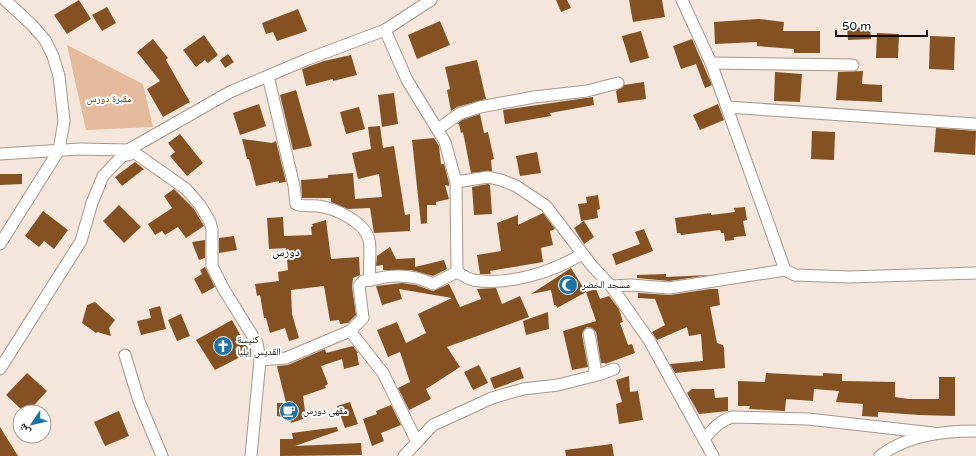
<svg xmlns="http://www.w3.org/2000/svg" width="976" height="456" font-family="'Varela Round','Noto Naskh Arabic',sans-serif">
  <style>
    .green { fill: #e4bb9c }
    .building { fill: #845123 }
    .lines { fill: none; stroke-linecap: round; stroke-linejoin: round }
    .street-casing { stroke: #a5978c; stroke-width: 13 }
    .street { stroke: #fff; stroke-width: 11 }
    .labels { text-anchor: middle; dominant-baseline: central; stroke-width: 4; stroke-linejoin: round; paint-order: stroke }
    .park-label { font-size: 10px; fill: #6f3b00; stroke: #fff }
    .poi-label { font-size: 10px; fill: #100b08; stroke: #fff; text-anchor: start }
    .quarter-label { font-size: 12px; fill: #100b08; stroke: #fff }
  </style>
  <rect width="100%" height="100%" fill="#f5e6db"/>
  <polygon class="green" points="67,45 143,84 153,127 86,130"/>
  <g class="building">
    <polygon points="79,0 91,19 67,34 54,15"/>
    <polygon points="556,0 567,0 571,8 561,12"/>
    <polygon points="629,0 662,0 665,17 633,22"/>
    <polygon points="107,7 116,23 102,31 92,15"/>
    <polygon points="298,9 307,31 277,41 273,32 266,34 262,23"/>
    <polygon points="759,19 784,22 783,31 820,31 820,53 794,53 794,49 757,46 757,42 715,44 714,22"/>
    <polygon points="440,21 450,45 417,59 408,35"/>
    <polygon points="870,27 871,39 848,40 847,28"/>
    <polygon points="641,31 649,58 630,63 622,36"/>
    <polygon points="877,33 899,34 898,58 876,58"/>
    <polygon points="204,35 218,55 208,63 205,60 196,67 183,50"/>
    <polygon points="930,36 955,37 954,70 929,69"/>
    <polygon points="153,39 168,58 166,60 190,102 163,117 147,89 160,81 137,52"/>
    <polygon points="692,39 712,85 705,88 696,64 681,69 673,46"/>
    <polygon points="228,54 234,62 225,68 220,60"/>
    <polygon points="351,55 357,75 333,81 333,79 306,86 302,69 324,61"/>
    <polygon points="477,60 486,99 457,107 451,111 447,90 450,89 445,67"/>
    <polygon points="863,71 862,84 882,85 882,102 836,100 838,72"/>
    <polygon points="775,72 802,74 800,102 774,101"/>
    <polygon points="644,82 646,99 618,103 616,91 624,85"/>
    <polygon points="296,90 312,146 293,150 280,95"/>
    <polygon points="394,93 398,124 382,127 378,95"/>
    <polygon points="593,97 594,105 550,113 551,116 505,124 503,110"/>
    <polygon points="259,104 266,126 240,135 233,113"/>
    <polygon points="718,104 724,120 700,130 693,115"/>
    <polygon points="359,107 365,129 346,134 340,112"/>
    <polygon points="480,114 484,133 488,132 494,159 491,160 492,171 471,173 463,132 461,133 459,124 457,124 462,120"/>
    <polygon points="380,126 383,148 394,146 405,215 410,214 410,231 374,233 370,208 348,209 331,202 331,198 302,198 301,180 328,178 328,175 353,173 355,199 382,197 379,174 358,179 352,153 371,149 368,127"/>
    <polygon points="936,128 976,131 975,155 934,152"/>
    <polygon points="812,131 835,132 834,160 811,159"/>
    <polygon points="180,134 203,163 187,176 170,156 175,152 168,143"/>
    <polygon points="434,138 439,146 441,164 444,164 449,183 449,186 445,185 449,199 436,202 436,205 427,205 427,223 421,224 412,140"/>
    <polygon points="242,139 272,143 276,141 286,182 279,183 279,181 256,186 249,159 247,159"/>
    <polygon points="537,152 541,173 520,176 516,156"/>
    <polygon points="135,162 144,169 122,186 115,177"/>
    <polygon points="0,174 22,174 22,184 0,185"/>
    <polygon points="488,184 490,185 492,214 474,215 472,187"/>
    <polygon points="174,189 194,209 204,226 186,238 178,227 165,235 162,231 155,235 148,224 172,208 164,196"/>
    <polygon points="598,195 600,209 597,210 598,218 581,221 578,204 587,203 586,197"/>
    <polygon points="119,205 141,227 124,243 103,221"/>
    <polygon points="745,207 747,220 743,221 746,236 734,237 734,240 725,241 724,233 721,233 720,230 681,235 680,233 677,233 675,218 711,213 711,215 735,212 734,208"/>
    <polygon points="43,211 68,230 54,249 44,241 39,247 25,236"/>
    <polygon points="543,213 555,229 550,231 553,245 541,248 543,262 490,271 491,274 480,274 477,255 501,251 497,223 518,215 518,225"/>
    <polygon points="283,217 284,236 312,235 311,227 313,226 312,224 326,220 331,259 359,257 360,275 353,278 352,287 356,315 348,323 340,324 339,320 330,321 324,286 291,290 292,314 299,338 289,341 285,328 270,333 266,318 264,318 260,295 257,296 255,284 279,281 278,272 288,270 286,248 269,249 267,218"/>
    <polygon points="584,221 594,237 584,244 574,228"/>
    <polygon points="644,229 653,251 616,265 612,254 640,244 635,232"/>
    <polygon points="234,236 237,250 219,253 219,238"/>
    <polygon points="205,240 205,258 199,260 192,242"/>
    <polygon points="390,247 396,259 415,258 415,267 444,260 447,269 433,276 411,270 383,270 383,265 376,266 377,256"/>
    <polygon points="205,267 215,287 202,294 194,279 202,274 200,270"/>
    <polygon points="571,268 586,292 557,308 556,305 554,305 551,290 531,294"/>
    <polygon points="666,274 666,277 710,275 669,281 637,278 637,275"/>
    <polygon points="402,283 416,285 433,291 449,284 460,307 481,299 477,289 496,288 502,304 520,296 529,317 447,347 460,367 426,389 431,399 409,410 398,388 410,382 400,352 388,357 377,330 397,322 406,343 426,333 418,314 452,298 399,289 402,299 382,305 376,286"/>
    <polygon points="596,289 600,299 609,296 619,309 623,322 620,323 628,345 632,344 635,353 605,364 605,363 601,363 596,332 592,328 587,327 583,331 582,335 588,367 572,370 563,331 596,321 586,292"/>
    <polygon points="710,289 718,289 720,305 710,307 717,343 723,345 724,348 725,368 675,373 670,364 703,361 701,334 689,336 687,327 657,340 652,332 665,325 655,299 638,298 638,293 670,295"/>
    <polygon points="95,302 115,320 109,328 111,336 97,332 96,333 82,323 87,305"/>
    <polygon points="160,306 166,329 141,335 137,321 151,318 149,309"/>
    <polygon points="548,312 549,329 526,335 523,321"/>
    <polygon points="181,314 190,336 177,341 168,320"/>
    <polygon points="232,320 250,352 215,370 196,340"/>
    <polygon points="353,346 358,353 357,353 359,365 344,369 342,359 321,366 328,384 325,386 326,388 303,396 306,418 291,423 290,418 277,416 277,403 286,403 277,366 288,365 325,349 326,353"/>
    <polygon points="479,365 488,383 473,390 464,372"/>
    <polygon points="520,367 524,378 494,389 490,378"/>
    <polygon points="27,373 47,391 28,412 24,412 6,395"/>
    <polygon points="766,373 823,376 823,373 842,374 842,381 895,382 895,397 909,399 939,399 939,377 955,377 955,416 919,415 878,412 878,417 862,416 863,404 836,402 839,391 814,389 813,401 786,399 785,411 749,409 750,406 738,406 738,381 765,382"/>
    <polygon points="629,376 630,392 638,391 643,420 619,424 616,404 622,402 616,380"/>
    <polygon points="692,389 714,389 715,398 728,397 728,411 699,414 687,393"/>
    <polygon points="350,402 358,424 345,428 337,406"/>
    <polygon points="391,405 401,425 381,433 384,441 372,446 363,419 377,414 376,411"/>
    <polygon points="119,411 129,436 105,446 94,422"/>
    <polygon points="0,427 18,456 0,456"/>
    <polygon points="337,427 338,431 295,446 361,443 362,455 280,456 280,439 293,439 292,433"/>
    <polygon points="612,444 614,456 566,456 565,450"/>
  </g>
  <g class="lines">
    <g class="street-casing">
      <g id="street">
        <polyline points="682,0 711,63 785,270"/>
        <polyline points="385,30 407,80 445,142 456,182 457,272"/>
        <polyline points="711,63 853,65"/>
        <polyline points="727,107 976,124"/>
        <polyline points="438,129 459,114 480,107 534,97 587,91 618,83"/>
        <polyline points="0,154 80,149 128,150"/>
        <polyline points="123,156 135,153 186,189 200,205 210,222 212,229 212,266 223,288 257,343 260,360 251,456"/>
        <polyline points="456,182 488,177 501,180 516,186 546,206 592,266 611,286 649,340 713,456"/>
        <polyline points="0,244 59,150 64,121 59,76 53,56 45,40 32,25 5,0"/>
        <path d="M457,272C462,275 468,279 473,280C508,286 553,272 582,254"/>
        <path d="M371,280C392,274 413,274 433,284L457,272"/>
        <polyline points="611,286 631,285 669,288 785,270 795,275 849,277 976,273"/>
        <polyline points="350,331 383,373 417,442"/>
        <polyline points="589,334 595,367 594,376"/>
        <polyline points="125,355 139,401 162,456"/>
        <path d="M260,360L286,358L350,331L363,318L359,286L363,281L371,280C367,271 372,252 369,240C365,222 335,208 318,206C311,205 303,207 296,204L294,186L268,76"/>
        <polyline points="0,369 81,241 92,203 103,176 128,150 230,92 308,59 385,30 431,0"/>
        <path d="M704,439C712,430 719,421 732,417L808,419L933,433"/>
        <polyline points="404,456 433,425 492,398 523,389 558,385 601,374 614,369"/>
        <path d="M880,456C907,435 943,431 976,431"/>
      </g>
    </g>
    <use href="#street" class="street"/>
  </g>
  <defs>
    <g id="mosque-disc" transform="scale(1)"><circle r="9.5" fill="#2074a5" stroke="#fff"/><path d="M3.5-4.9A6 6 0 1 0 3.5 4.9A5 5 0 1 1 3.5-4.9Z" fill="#fff"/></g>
    <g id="church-disc" transform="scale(1)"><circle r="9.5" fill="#2074a5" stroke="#fff"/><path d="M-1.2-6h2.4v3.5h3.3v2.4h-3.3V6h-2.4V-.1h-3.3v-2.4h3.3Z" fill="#fff"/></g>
    <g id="cafe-disc" transform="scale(1)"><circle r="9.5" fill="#2074a5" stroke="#fff"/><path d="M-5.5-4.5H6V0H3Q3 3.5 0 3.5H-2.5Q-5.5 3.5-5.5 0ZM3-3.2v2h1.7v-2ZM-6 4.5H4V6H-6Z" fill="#fff"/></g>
  </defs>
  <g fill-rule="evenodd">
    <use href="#mosque-disc" x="568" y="285"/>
    <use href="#church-disc" x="223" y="346"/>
    <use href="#cafe-disc" x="289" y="411"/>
  </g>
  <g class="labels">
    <g class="park-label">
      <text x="109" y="99">مقبرة دورس</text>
    </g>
    <g class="poi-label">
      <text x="582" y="285">مسجد الخضر</text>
      <text x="237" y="340">كنيسة<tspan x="237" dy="12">القديس إيليا</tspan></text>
      <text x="303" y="411">مقهى دورس</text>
    </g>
    <g class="quarter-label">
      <text x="286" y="252">دورس</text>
    </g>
  </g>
  <g transform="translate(32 424) rotate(235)"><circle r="19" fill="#ffffff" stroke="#9f9d9c"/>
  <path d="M0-3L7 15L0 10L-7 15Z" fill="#2074a5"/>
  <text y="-6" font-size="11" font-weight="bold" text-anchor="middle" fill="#100b08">ش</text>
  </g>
  <path d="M836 30v6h91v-6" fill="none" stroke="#100b08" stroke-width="2"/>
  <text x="842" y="30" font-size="12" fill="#100b08" stroke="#ffffff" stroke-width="3" paint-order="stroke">50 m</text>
</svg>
